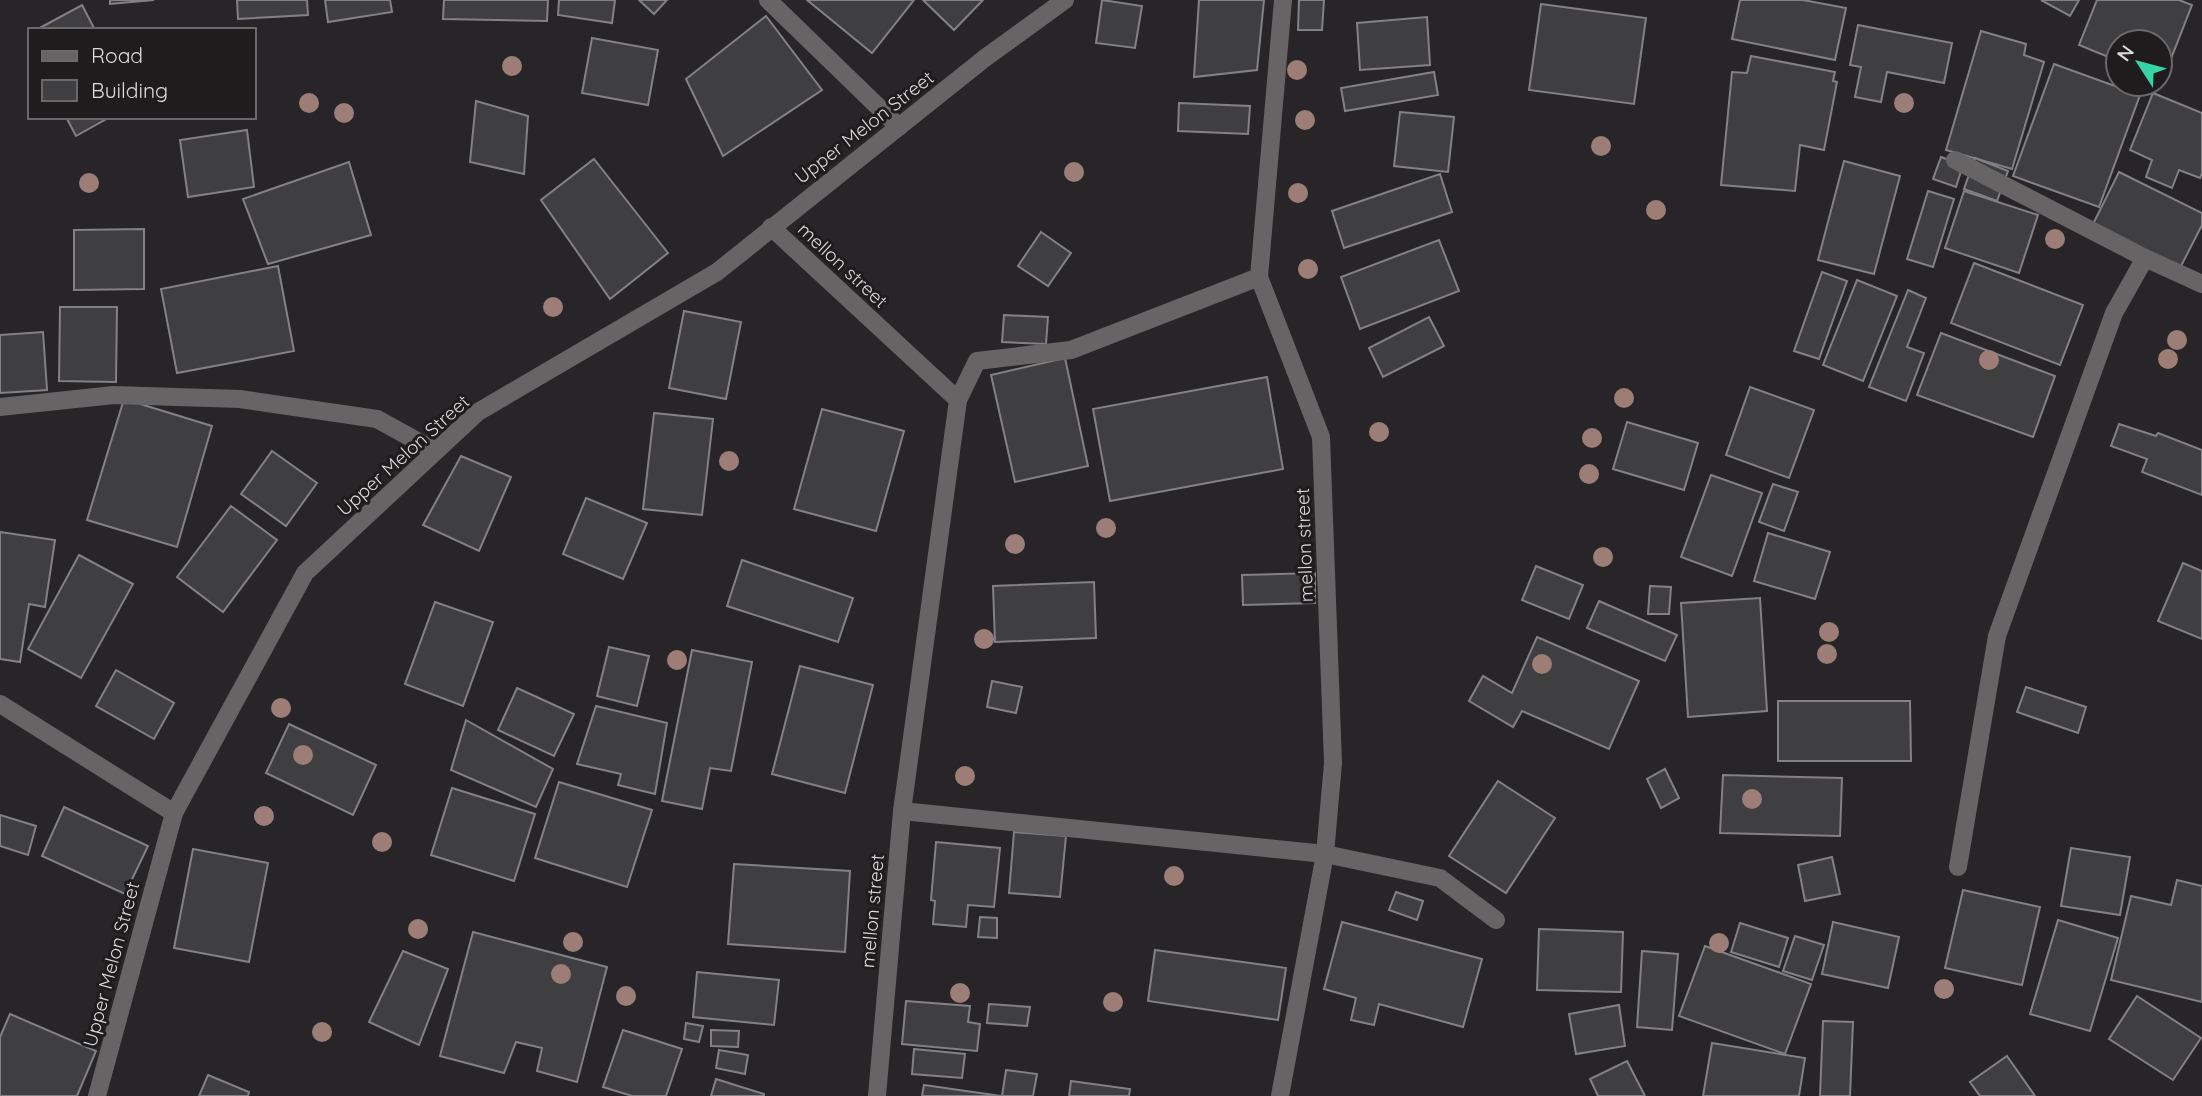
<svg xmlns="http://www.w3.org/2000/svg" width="2202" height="1096" font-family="Quicksand,sans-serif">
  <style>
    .building { fill: #3f3e41; stroke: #828185; stroke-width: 2 }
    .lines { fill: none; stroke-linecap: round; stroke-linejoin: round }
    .minor { stroke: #666465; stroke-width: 18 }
    .tree { fill: #9c7e77 }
    .labels { text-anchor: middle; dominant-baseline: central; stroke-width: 6; stroke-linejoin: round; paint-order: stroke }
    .street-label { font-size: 19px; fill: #dddbdc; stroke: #1f1c1e }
  </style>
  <rect width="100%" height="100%" fill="#282528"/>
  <g class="building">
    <polygon points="110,0 154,0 110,4"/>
    <polygon points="237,0 307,0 308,15 238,19"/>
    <polygon points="325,0 390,0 392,12 328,22"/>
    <polygon points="444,0 548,0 547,21 443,19"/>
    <polygon points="559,0 615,0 612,23 558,15"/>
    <polygon points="639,0 667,0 654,14"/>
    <polygon points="807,0 914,0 872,53"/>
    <polygon points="923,0 983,0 954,30"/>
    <polygon points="1102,0 1142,6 1135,48 1096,43"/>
    <polygon points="1199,0 1264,0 1257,70 1194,77"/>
    <polygon points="1299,0 1324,0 1322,30 1298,30"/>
    <polygon points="1740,0 1803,0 1846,8 1835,60 1732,39"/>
    <polygon points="2041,0 2079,0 2070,16"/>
    <polygon points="2097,0 2179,0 2192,5 2163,79 2160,78 2160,42 2118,42 2118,61 2079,45"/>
    <polygon points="1541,4 1646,18 1634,104 1529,90"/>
    <polygon points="82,5 95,30 36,30"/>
    <polygon points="766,16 822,90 723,156 686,79"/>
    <polygon points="1427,17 1430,65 1360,70 1357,23"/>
    <polygon points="1858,25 1952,43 1944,83 1887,72 1881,102 1855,97 1861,67 1850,65"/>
    <polygon points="1981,31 2026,44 2024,55 2044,62 2012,169 1946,150"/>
    <polygon points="592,38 658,50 648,105 582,93"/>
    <polygon points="1751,56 1835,72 1833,81 1837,82 1824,150 1800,145 1795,191 1721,185 1732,72 1747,73"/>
    <polygon points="2054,64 2140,95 2099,207 2013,176"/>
    <polygon points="1434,72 1438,95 1345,111 1341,88"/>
    <polygon points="2153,93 2202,113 2202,173 2200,178 2179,170 2172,188 2146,177 2152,160 2130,150"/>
    <polygon points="476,101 528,116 524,174 470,162"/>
    <polygon points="1179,103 1250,106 1248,134 1178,131"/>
    <polygon points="1400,112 1454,117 1448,172 1394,166"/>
    <polygon points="66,117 110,117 76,136"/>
    <polygon points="247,130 254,187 188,197 180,140"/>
    <polygon points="1941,157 1963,165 1956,187 1933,179"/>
    <polygon points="1975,158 2008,171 1997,201 1964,189"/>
    <polygon points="594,159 668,253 610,299 541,200"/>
    <polygon points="1844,161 1900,176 1874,274 1818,260"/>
    <polygon points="349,162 371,235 268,264 243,199"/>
    <polygon points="2119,172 2202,213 2202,225 2180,268 2093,224"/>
    <polygon points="1440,174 1452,212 1344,248 1332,211"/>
    <polygon points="1928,191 1954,199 1933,267 1907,259"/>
    <polygon points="1964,191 2038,215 2019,273 1945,248"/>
    <polygon points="144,229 144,289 74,290 74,230"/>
    <polygon points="1041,232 1071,253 1048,286 1018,266"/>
    <polygon points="1439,240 1459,291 1360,329 1341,277"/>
    <polygon points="1974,263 2083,305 2060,365 1951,323"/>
    <polygon points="278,266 294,351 177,373 161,289"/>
    <polygon points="1822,272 1847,281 1819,359 1794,351"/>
    <polygon points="1857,280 1897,296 1863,381 1823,365"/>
    <polygon points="1908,290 1926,298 1907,347 1924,353 1906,401 1869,387"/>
    <polygon points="60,307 117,307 116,382 59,381"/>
    <polygon points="684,311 741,322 726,399 669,388"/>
    <polygon points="1004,315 1048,317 1046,344 1002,342"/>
    <polygon points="1429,317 1444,346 1383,377 1369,348"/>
    <polygon points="43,332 47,390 0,393 0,335"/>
    <polygon points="1941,333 2055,376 2033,437 1917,395"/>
    <polygon points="1065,358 1088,466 1015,482 991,375"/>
    <polygon points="1267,377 1283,469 1110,501 1093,409"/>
    <polygon points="1750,387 1814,410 1789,478 1726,455"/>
    <polygon points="124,399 212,426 177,547 87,520"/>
    <polygon points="822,409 904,431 876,531 794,509"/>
    <polygon points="654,413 713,419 702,515 643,509"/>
    <polygon points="1627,422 1698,443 1684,490 1613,469"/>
    <polygon points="2119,424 2156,436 2158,433 2202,450 2202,495 2142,472 2147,459 2111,446"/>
    <polygon points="272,451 317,483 286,526 241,494"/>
    <polygon points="461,456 511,477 479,551 423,525"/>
    <polygon points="1711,475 1762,493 1732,576 1681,557"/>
    <polygon points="1773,484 1798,492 1784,531 1759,522"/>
    <polygon points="586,498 647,523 623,579 563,554"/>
    <polygon points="231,506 277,540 223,612 177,577"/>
    <polygon points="0,532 55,540 45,607 29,604 20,662 0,659"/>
    <polygon points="1768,533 1830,552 1815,599 1754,581"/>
    <polygon points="79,555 133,584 81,678 28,649"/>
    <polygon points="742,560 853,598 838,642 727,606"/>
    <polygon points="2183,563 2202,571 2202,639 2158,621"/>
    <polygon points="1536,566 1583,585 1569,619 1522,600"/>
    <polygon points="1315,573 1315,603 1243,605 1242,575"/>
    <polygon points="1094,582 1096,638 995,642 993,586"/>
    <polygon points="1650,586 1671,587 1669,614 1648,614"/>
    <polygon points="1760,598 1767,711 1688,717 1681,603"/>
    <polygon points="1599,601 1677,635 1665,661 1587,628"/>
    <polygon points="435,602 493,622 463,706 405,684"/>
    <polygon points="1537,637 1639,681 1609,749 1522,711 1513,727 1469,701 1483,676 1512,693"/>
    <polygon points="609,647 649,656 637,706 597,696"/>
    <polygon points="692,650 752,662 731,771 710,768 702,809 662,801"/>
    <polygon points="800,666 873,685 845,793 772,774"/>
    <polygon points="116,670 174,703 154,739 96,706"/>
    <polygon points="992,681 1022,687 1016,713 987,707"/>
    <polygon points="2026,687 2086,707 2078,733 2017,712"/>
    <polygon points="517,688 574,714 554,756 498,730"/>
    <polygon points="1778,701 1910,701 1911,761 1778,761"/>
    <polygon points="596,706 667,723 655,794 618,785 621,774 577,764"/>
    <polygon points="466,720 553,769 536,807 451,770"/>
    <polygon points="289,724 376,765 353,815 266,773"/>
    <polygon points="1665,769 1679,798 1661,808 1647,779"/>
    <polygon points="1723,775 1842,778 1840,836 1720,833"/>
    <polygon points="1498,781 1555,818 1506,893 1449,856"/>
    <polygon points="559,782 652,810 627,887 535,858"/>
    <polygon points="452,788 535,814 514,881 431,855"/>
    <polygon points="64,807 148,846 125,894 42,856"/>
    <polygon points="0,815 36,826 28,855 0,846"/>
    <polygon points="1014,832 1066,836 1060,897 1009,893"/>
    <polygon points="936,842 1000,848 994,907 968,905 966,927 933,924 935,901 931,900"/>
    <polygon points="2071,848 2130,857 2120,915 2061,906"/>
    <polygon points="193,849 268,863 249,962 174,948"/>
    <polygon points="1832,857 1840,894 1805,901 1798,865"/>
    <polygon points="734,864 850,871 845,952 728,944"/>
    <polygon points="2177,880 2202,886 2202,1002 2111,980 2131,896 2171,905"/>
    <polygon points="1963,890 2040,907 2022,985 1945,968"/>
    <polygon points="1396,892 1423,901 1417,920 1389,910"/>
    <polygon points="980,917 997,918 997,938 978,937"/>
    <polygon points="2058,920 2118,938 2090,1031 2030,1014"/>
    <polygon points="1342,922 1482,959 1463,1027 1379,1004 1374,1025 1351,1020 1356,998 1324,989"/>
    <polygon points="1833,922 1899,937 1888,988 1822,974"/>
    <polygon points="1740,923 1788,938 1779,967 1731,952"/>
    <polygon points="1539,929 1623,932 1621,992 1537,990"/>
    <polygon points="473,932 607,967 577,1082 537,1071 542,1048 516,1042 504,1073 440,1056"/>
    <polygon points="1795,936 1824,945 1812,980 1783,971"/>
    <polygon points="1705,946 1811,984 1785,1054 1679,1016"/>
    <polygon points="1155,950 1286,968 1278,1020 1148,1001"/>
    <polygon points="403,951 448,969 419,1045 369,1022"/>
    <polygon points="1642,951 1678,954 1672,1030 1637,1027"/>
    <polygon points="697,972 779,980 774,1025 693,1017"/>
    <polygon points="2137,996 2201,1038 2173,1080 2109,1039"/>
    <polygon points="906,1001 970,1006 968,1022 980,1024 977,1051 902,1044"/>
    <polygon points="989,1004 1030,1007 1027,1026 987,1023"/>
    <polygon points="1619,1005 1625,1046 1576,1054 1569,1014"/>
    <polygon points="10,1014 96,1051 77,1096 0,1096 0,1037"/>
    <polygon points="1823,1021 1853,1022 1850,1096 1820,1096"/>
    <polygon points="686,1023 703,1026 699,1042 684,1039"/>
    <polygon points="623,1030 682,1049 666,1096 632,1096 603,1087"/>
    <polygon points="711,1030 739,1031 738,1047 711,1046"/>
    <polygon points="1712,1043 1805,1058 1799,1096 1703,1096"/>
    <polygon points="914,1049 965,1054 962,1078 912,1074"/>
    <polygon points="719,1050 748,1055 745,1074 716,1068"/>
    <polygon points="2007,1056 2035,1096 1980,1096 1970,1082"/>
    <polygon points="1627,1061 1645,1096 1598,1096 1590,1079"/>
    <polygon points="1006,1070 1037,1074 1033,1096 1002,1096"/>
    <polygon points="208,1075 249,1092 248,1096 199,1096"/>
    <polygon points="716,1079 764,1094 764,1096 711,1096"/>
    <polygon points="1071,1081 1130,1089 1129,1096 1069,1096"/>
    <polygon points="924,1085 1001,1096 922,1096"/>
  </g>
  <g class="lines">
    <g class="minor">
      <polyline points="768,0 899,127"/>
      <polyline points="1955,160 2145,258 2202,284"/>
      <polyline points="771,227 958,400 902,811 877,1096"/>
      <polyline points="958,400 977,361 1071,350 1259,277"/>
      <polyline points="0,407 114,395 240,399 377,419 435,451"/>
      <polyline points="0,704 174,813"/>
      <polyline points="902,811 1325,854 1440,878 1496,920"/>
      <polyline points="1958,867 1997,636 2114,313 2145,258"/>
      <polyline points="97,1096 174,813 305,573 478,412 717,272 985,58 1065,0"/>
      <polyline points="1280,1096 1325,854 1333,763 1321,437 1259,277 1283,0"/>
    </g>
  </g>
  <g class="tree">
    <circle cx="512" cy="66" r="10"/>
    <circle cx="1297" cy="70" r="10"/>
    <circle cx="309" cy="103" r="10"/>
    <circle cx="1904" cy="103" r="10"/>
    <circle cx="344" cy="113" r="10"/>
    <circle cx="1305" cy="120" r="10"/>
    <circle cx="1601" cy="146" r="10"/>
    <circle cx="1074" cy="172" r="10"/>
    <circle cx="89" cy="183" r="10"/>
    <circle cx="1298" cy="193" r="10"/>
    <circle cx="1656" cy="210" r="10"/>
    <circle cx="2055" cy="239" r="10"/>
    <circle cx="1308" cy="269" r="10"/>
    <circle cx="553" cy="307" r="10"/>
    <circle cx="2177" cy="340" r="10"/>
    <circle cx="2168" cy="359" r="10"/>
    <circle cx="1989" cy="360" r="10"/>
    <circle cx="1624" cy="398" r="10"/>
    <circle cx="1379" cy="432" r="10"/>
    <circle cx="1592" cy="438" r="10"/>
    <circle cx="729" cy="461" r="10"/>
    <circle cx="1589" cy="474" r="10"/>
    <circle cx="1106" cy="528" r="10"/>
    <circle cx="1015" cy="544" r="10"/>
    <circle cx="1603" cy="557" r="10"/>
    <circle cx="1829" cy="632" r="10"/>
    <circle cx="984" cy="639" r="10"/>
    <circle cx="1827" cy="654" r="10"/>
    <circle cx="677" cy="660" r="10"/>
    <circle cx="1542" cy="664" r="10"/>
    <circle cx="281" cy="708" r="10"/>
    <circle cx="303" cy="755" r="10"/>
    <circle cx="965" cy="776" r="10"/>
    <circle cx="1752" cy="799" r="10"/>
    <circle cx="264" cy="816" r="10"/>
    <circle cx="382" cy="842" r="10"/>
    <circle cx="1174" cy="876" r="10"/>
    <circle cx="418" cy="929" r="10"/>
    <circle cx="573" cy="942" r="10"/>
    <circle cx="1719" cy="943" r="10"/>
    <circle cx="561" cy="974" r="10"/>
    <circle cx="1944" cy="989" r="10"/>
    <circle cx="960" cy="993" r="10"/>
    <circle cx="626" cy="996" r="10"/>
    <circle cx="1113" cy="1002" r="10"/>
    <circle cx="322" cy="1032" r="10"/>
  </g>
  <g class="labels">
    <g class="street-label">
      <text transform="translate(864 127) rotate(-38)">Upper Melon Street</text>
      <text transform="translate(843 265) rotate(43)">mellon street</text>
      <text transform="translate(403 455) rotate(-42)">Upper Melon Street</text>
      <text transform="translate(1304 545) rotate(-92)">mellon street</text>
      <text transform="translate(872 911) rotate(-85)">mellon street</text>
      <text transform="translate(111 964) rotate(-75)">Upper Melon Street</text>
    </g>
  </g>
  <rect x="28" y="28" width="228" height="91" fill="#1f1c1e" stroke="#6b686a" stroke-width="2"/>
  <rect x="42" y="51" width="35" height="10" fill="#666465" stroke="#6b686a" stroke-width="2"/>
  <text x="91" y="63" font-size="21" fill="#dddbdc">Road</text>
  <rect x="42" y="80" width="35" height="21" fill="#3f3e41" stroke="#6b686a" stroke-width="2"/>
  <text x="91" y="98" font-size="21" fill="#dddbdc">Building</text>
  <g transform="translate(2139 63) rotate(306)"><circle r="33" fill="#1f1c1e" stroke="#6b686a" stroke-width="2"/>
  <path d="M0-5L12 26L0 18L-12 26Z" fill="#36d4a7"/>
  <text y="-10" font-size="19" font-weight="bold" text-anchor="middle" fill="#dddbdc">N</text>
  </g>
</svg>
